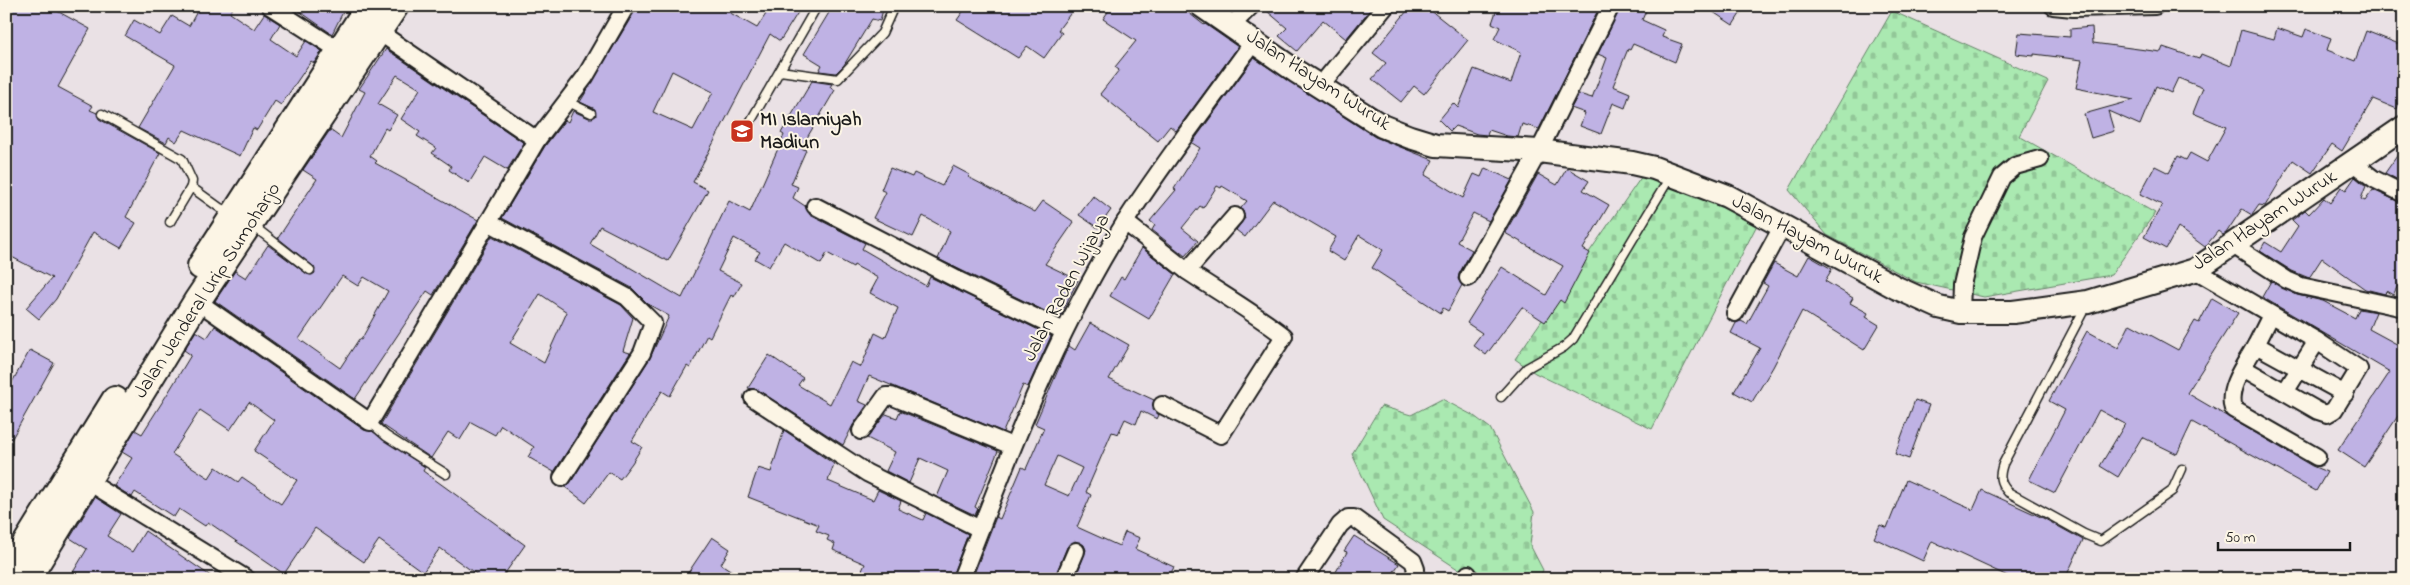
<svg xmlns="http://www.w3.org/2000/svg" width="2410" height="585" font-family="'Indie Flower',sans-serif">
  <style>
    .cemetery { fill: url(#cemetery-stones); stroke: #638266 }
    .building { fill: #bfb2e4; stroke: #1c1c1c; fill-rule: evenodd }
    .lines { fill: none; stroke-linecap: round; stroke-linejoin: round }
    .service-casing { stroke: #1c1c1c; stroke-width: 11 }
    .minor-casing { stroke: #1c1c1c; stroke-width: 20 }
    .secondary-casing { stroke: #1c1c1c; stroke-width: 26 }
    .trunk-casing { stroke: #1c1c1c; stroke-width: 30 }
    .service { stroke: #fcf5e5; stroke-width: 8 }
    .minor { stroke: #fcf5e5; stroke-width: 16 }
    .secondary { stroke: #fcf5e5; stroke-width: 22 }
    .trunk { stroke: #fcf5e5; stroke-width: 26 }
    .labels { text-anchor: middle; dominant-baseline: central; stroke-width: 4; stroke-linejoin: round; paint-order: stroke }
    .street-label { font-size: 20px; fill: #1c1c1c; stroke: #fcf5e5 }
    .poi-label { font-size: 20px; font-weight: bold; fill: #1c1c1c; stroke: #fcf5e5; text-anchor: start }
  </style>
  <defs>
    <pattern id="cemetery-stones" width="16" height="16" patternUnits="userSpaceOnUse" patternTransform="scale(1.25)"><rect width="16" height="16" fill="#aae9b1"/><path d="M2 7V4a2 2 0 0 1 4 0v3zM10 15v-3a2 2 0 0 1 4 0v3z" fill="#92c798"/></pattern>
  </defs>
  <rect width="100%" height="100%" fill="#eae1e5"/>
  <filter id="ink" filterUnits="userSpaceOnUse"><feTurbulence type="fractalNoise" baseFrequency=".02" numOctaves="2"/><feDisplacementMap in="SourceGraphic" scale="10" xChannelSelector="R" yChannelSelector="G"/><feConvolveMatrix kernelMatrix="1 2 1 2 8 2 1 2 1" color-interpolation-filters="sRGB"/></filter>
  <g filter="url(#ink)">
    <g class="cemetery">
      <polygon points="1892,11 2048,81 2019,136 2155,213 2111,275 1984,297 1916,282 1827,235 1789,190"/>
      <polygon points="1642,176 1687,185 1758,223 1652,429 1535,373 1515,359"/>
      <polygon points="1442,399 1474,416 1490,428 1534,512 1530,545 1543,570 1539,579 1473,579 1383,520 1352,454 1381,406 1411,415"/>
    </g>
    <g class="building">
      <polygon points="6,6 48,6 90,29 58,87 93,106 90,110 97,113 99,119 160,153 126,217 136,223 121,248 93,232 56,299 39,319 26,308 52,278 6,254"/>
      <polygon points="200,6 234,6 230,13 254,29 264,14 280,24 271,39 296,56 306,41 322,51 314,63 311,61 281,105 275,101 257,130 253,128 240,156 184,130 176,142 169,137 166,143 138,128 175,65 125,36 134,20 160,35 172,16 189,26"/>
      <polygon points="292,6 346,6 332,34"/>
      <path d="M638,6H718L757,28L771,6H802L780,41L770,34L693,182L708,190L668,261L600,226L590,244L682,298L729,201L750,212L784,135L781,133L812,81L832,84L830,87L835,90L801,148L806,150L791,184L798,187L793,198L805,206L810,215L865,243L862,249L926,286L930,277L1051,336L1028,387L1023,385L1003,432L869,376L858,401L867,405L853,425L843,445L758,390L748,388L769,355L803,378L798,385L830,404L851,362L861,367L875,333L885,338L898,308L870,293L878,278L854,265L853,267L827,253L821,264L784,242L769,267L755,259L760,252L734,238L718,271L742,283L734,297L731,295L710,337L707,335L690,368L687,366L670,396L662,391L632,441L642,447L632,463L620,479L609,472L586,503L565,487L570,483L650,358L669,316L648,304L632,288L502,218L545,146L565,120L568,122L573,111L589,118L596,116L595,109L580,102ZM672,71L713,92L693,130L653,112Z"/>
      <polygon points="833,6 884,6 880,21 872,19 844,65 836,73 819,71 822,65 804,54"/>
      <polygon points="967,6 1076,6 1058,30 1062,33 1044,58 1027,46 1018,58 957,20"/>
      <polygon points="1112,6 1180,6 1204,25 1205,24 1238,47 1176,131 1170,126 1158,141 1100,94 1119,70 1115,67 1136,41 1103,19"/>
      <polygon points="1261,6 1373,6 1346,39 1323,20 1297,51 1279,36 1287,28"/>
      <polygon points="1411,6 1425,6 1468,40 1424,94 1414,86 1401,102 1372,79 1386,63 1373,53"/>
      <polygon points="1498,6 1600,6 1539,129 1522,124 1518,137 1507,136 1489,130 1487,135 1477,134 1455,126 1450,131 1439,120 1453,103 1458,108 1474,69 1511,83 1521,52 1494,39 1500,27 1492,23"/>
      <polygon points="1621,6 1648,6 1642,20 1664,30 1662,37 1682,44 1675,62 1633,44 1630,50 1628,49 1613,86 1630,93 1625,108 1613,103 1601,134 1580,126 1585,113 1571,108 1579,94 1592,98 1607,58 1598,54"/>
      <polygon points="1704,6 1745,6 1733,25"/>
      <polygon points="2092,27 2093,43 2161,52 2163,47 2199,59 2201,54 2231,66 2241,30 2274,39 2277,28 2303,37 2306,29 2331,38 2327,50 2355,61 2366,31 2404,46 2404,91 2397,109 2373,99 2342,151 2332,144 2312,173 2293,160 2265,206 2259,205 2252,215 2242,209 2226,233 2223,235 2218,231 2205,247 2178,227 2166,249 2144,237 2162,205 2140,194 2155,166 2169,173 2178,156 2186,160 2190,153 2207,162 2226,127 2193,113 2203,88 2178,78 2171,93 2156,86 2140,125 2108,111 2114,131 2091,138 2084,114 2134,100 2076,88 2082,60 2034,54 2034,56 2016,54 2019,33 2070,37 2070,29"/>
      <path d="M386,49L524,143L507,170L485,157L469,183L449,170L451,166L432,153L436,148L417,136L420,132L401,119L420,89L397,75L378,104L397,115L388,130L385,128L370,156L377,161L375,163L478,220L433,295L427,291L355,399L215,301L235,271L246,278L268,245L307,274L312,275L315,273L313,266L278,238L317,179L303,170L330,130L341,138L365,92L359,89ZM342,276L358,286L364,277L388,291L361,340L359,339L340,368L299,339Z"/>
      <polygon points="1254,58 1375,137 1433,160 1425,175 1463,198 1474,174 1481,177 1485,168 1512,180 1489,221 1473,213 1457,242 1472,250 1459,274 1458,279 1462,285 1448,311 1443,308 1441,313 1372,268 1383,250 1359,235 1344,261 1328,251 1336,237 1273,200 1245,237 1236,230 1245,218 1241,208 1247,201 1222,186 1221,188 1217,186 1203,208 1200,206 1182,228 1198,241 1185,256 1152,230 1155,225 1150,221 1176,190 1174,189 1200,148 1192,143"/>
      <polygon points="2404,146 2404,183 2385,173"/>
      <polygon points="953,166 970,175 968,177 1035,212 1043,201 1074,222 1045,264 1078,280 1059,318 938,259 950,231 923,216 913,237 873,218 886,192 881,190 890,168 912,177 914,173 942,186"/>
      <polygon points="1567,168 1589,181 1583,190 1609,205 1583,249 1590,253 1564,303 1560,300 1545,322 1522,307 1486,355 1473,345 1482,333 1467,323 1502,267 1546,295 1563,266 1505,233 1538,174 1557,185"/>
      <polygon points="2355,177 2366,186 2361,199 2365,201 2373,190 2404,204 2404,274 2393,295 2386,291 2385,294 2365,289 2322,258 2309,278 2292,271 2260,251 2265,242 2281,252 2298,226 2292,220 2295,218 2305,210 2309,214 2324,198 2330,203 2341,187 2346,190"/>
      <polygon points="1093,196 1111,210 1098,228 1079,215"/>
      <path d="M492,236L621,305L633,318L623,351L630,353L554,472L528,457L534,447L501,425L495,435L471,422L460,440L448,432L431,458L381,424ZM540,294L567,312L544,363L510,343Z"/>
      <polygon points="1142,248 1175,274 1149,319 1110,296 1121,277 1124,279"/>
      <polygon points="1809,256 1832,269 1825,281 1853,298 1850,303 1868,313 1866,317 1879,325 1864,350 1802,311 1773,367 1752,402 1734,392 1760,348 1731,333 1736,323 1741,321 1747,324 1768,286 1763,283 1774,263 1798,276"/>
      <polygon points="2271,281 2297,295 2323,301 2355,318 2359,309 2376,312 2369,329 2404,348 2404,407 2364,467 2338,450 2390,372 2262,297"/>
      <polygon points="2212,298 2238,313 2187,393 2312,466 2327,472 2316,491 2192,422 2177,454 2142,437 2118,477 2100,466 2125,424 2099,410 2055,493 2029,480 2065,410 2049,401 2087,331 2118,348 2130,324 2178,350 2195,321 2199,323"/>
      <path d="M1090,323L1129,345L1109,379L1154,400L1153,410L1159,415L1157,419L1141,411L1136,424L1125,419L1118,434L1112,432L1086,492L1091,495L1077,527L1119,546L1125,532L1140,538L1135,549L1174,567L1168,579H1075L1086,550L1084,545L1075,541L1067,547L1054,579H1033L1019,572L1016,579H972L996,517L1000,519L1022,467L1026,469L1044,428L1035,424L1064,356L1069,346L1075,350ZM1057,456L1082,468L1069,496L1044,485Z"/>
      <path d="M215,326L364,430L372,431L425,467L423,471L525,545L501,579H483L440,548L423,572L379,540L364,562L315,528L284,574L208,522L205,526L179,509L174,517L135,492L132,497L114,486L132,458L122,452L135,430L142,434L168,393L191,355L184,350L196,331L207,338ZM249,402L274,420L254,451L297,480L281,504L242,477L238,482L216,467L209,478L172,454L200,410L230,430Z"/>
      <polygon points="30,350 54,363 6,449 6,393"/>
      <polygon points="1915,400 1929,405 1909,459 1895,454"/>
      <polygon points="900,411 998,451 975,507 978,509 975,515 937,497 948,471 920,458 909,483 886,471 895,452 867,438 886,414 897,418"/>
      <polygon points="784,430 834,464 828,481 873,500 878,490 901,501 898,509 923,520 926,513 968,534 951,579 870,579 860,575 865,564 833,550 835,544 827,540 829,536 816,531 819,525 748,497 758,468 771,472"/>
      <polygon points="1906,480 1973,510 1982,490 2043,518 2083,540 2065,579 2014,579 1932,541 1923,561 1874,538 1880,525 1887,528"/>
      <polygon points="95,497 121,514 107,536 132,552 145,531 215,579 69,579 87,549 70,538"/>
      <polygon points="1354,536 1399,564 1389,579 1332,579 1347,552 1344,551"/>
      <polygon points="712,537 730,549 721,564 744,579 684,579"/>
    </g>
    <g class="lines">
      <g class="service-casing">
        <g id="service">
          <polyline points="780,71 838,79 882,33 894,6"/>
          <polyline points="566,101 591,113"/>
          <polyline points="102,114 182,159 192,181 191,187"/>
          <polyline points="741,138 817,6"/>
          <polyline points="170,222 191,187 220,208 231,213"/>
          <polyline points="252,225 310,270"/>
          <path d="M2086,306L2003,464C1999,476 1999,482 2008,492L2084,534L2101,541L2172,491L2182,469"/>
          <polyline points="1501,397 1527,368 1564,347 1573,339 1670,177"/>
          <polyline points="370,422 386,436 446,474"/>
        </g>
      </g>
      <g class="minor-casing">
        <g id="minor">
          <polyline points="270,6 340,51"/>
          <polyline points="2053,6 2073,8 2155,6"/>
          <polyline points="1231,26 1251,6"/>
          <polyline points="379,32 537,140"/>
          <polyline points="1320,86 1386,6"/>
          <polyline points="2353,163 2374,179 2404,194"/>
          <polyline points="815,206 962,282 1064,331"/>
          <polyline points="488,222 627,297 653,323 642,353 562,478"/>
          <polyline points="1125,222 1187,271 1235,216"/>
          <polyline points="2233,245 2287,280 2301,286 2404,308"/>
          <polyline points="2195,270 2317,341 2359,369 2334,410 2327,414 2318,411 2243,368"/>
          <polyline points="1468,278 1539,151 1611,6"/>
          <polyline points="197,301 370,422 537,140 585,77 626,6"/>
          <polyline points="1961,312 1962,285 1973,237 2002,177 2015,166 2040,159"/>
          <polyline points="1735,313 1783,225"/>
          <polyline points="2256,345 2271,315"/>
          <polyline points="2285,392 2317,341"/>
          <polyline points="753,398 867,473 980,529"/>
          <path d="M1162,405L1221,435L1284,336C1253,312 1220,293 1187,271"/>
          <polyline points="861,431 886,396 891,396 1012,446"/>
          <path d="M2317,457L2233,409C2226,388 2246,363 2256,345L2345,394"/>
          <polyline points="87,481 247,579"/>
          <path d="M961,579C1008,457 1055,333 1125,222C1164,161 1212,100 1254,41"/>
          <polyline points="1064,579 1076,551"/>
          <polyline points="1304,579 1340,525 1348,518 1354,518 1413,561 1416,569 1413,579"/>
          <polyline points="1465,579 1468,574"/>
        </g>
      </g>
      <g class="secondary-casing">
        <polyline id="secondary" points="1202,6 1297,72 1382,126 1410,137 1436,145 1539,151 1632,163 1654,168 1727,196 1897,288 1939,307 1961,312 2013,312 2088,302 2195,270 2404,127"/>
      </g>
      <g class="trunk-casing">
        <g id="trunk">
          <polyline points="201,266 369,6"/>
          <polyline points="6,576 115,400"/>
          <polyline points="27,579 197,301 395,6"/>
        </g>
      </g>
      <use href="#service" class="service"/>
      <use href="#minor" class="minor"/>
      <use href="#secondary" class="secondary"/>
      <use href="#trunk" class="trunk"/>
    </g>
  </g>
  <defs>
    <g id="school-square" transform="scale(1.25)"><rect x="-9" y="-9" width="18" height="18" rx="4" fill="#c8321e" stroke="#fcf5e5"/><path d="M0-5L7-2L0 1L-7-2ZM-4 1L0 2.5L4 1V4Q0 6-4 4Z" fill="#fff"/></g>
  </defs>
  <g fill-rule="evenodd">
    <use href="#school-square" x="742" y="131"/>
  </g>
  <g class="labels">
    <g class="street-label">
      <text transform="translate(1318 81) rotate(33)">Jalan Hayam Wuruk</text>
      <text transform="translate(2265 221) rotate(-33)">Jalan Hayam Wuruk</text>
      <text transform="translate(1807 240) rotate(28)">Jalan Hayam Wuruk</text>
      <text transform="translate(1067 288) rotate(-62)">Jalan Raden Wijaya</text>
      <text transform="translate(208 291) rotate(-57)">Jalan Jenderal Urip Sumoharjo</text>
    </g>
    <g class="poi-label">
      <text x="760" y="120">MI Islamiyah<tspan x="760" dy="23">Madiun</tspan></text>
    </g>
  </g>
  <rect width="2410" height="585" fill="none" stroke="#fcf5e5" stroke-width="25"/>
  <rect x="12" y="12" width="2385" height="560" fill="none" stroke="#1c1c1c" stroke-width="2" filter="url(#ink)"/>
  <path d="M2218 542v8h132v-8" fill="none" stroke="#1c1c1c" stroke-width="2.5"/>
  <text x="2225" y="542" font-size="15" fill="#1c1c1c" stroke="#fcf5e5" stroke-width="4" paint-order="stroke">50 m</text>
</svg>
